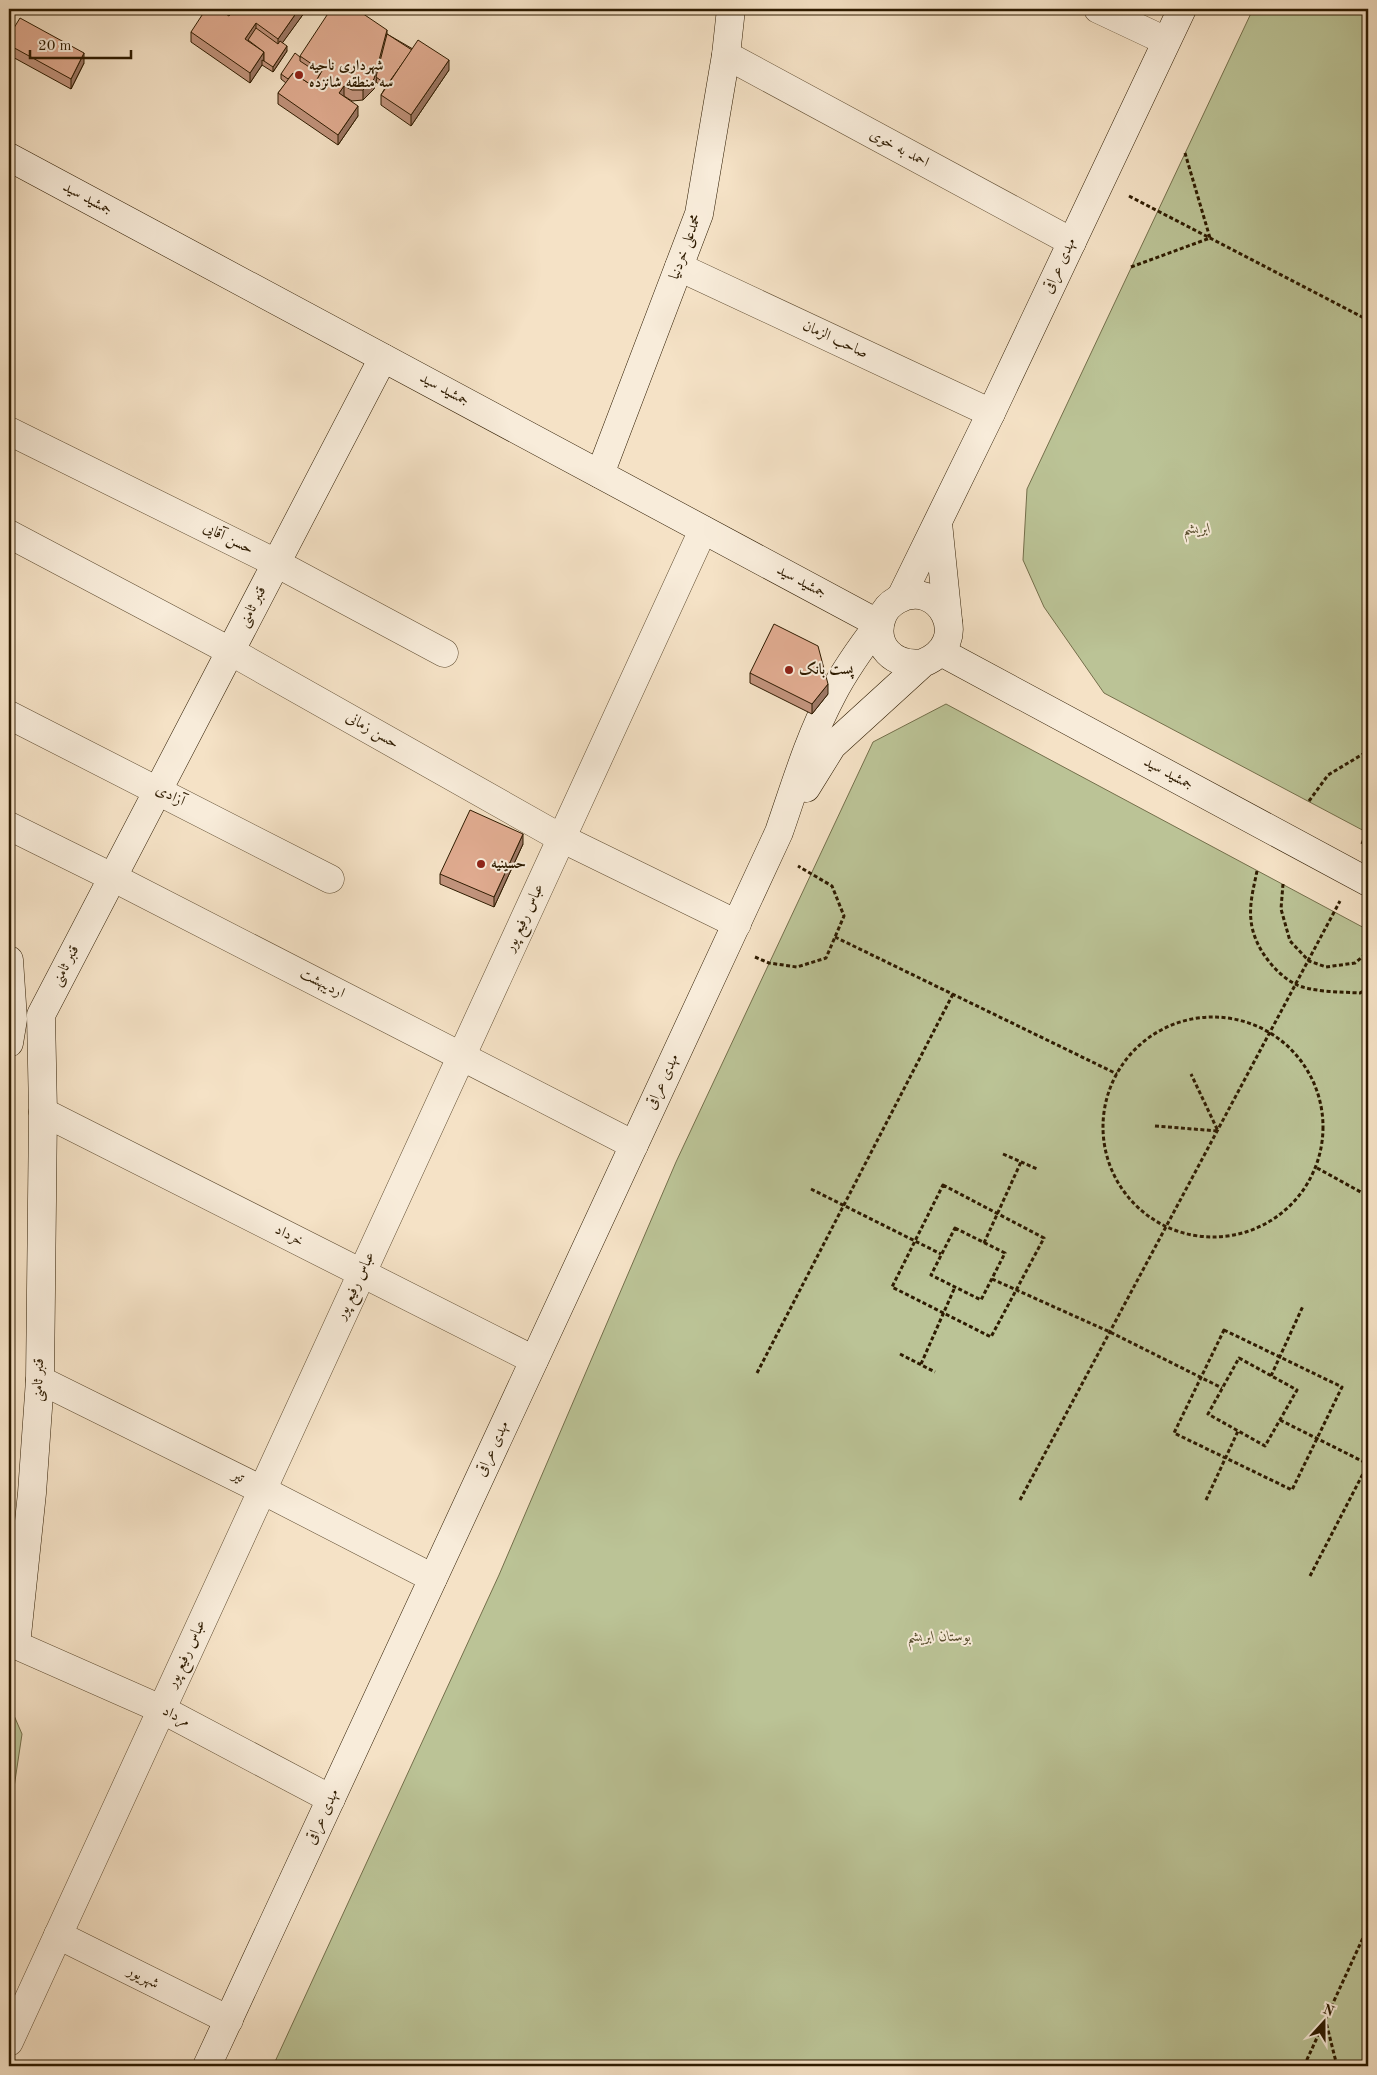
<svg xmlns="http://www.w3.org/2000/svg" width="1377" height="2075" font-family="'Old Standard TT',Amiri,serif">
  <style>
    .green { fill: #bbc396; stroke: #746f4b }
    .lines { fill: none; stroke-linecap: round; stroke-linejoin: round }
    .street-casing { stroke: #604d32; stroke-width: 29 }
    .secondary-casing { stroke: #2e1b00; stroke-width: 29 }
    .path { stroke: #2e1b00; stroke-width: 3; stroke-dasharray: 4 2.5; stroke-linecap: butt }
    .street { stroke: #f8ecda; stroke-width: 28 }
    .secondary { stroke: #f8ecda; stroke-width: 28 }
    .wall { fill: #c1937c; stroke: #2e1b00 }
    .shaded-wall { fill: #9d7865; stroke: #2e1b00 }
    .building { fill: #e0ab90; stroke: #2e1b00 }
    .poi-dot { fill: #8f2418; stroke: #f8ecda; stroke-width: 2 }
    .labels { text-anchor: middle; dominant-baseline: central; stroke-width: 4; stroke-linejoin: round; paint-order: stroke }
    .poi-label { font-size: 15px; font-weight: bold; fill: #2e1b00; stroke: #f8ecda; text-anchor: start }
    .street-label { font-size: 15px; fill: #2e1b00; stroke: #f8ecda }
    .park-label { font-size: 15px; font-style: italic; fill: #584d2d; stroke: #f8ecda }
  </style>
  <rect width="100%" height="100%" fill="#f5e2c6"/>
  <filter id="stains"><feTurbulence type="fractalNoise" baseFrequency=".004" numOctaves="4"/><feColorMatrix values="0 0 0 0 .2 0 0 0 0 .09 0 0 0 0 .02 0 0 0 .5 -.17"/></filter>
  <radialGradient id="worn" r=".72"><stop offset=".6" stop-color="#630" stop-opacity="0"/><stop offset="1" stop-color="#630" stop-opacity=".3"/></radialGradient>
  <g class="green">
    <polygon points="1253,9 1368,9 1368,833 1104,693 1044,607 1023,560 1027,489"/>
    <polygon points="946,704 1368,930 1368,2066 273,2066 499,1575 676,1162 873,742"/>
    <polygon points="9,1704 22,1734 9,1821"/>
  </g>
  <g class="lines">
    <g class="street-casing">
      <g id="street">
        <polyline points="1098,9 1166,41"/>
        <polyline points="726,55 1072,242"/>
        <polyline points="679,267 991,413"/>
        <polyline points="9,431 276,563 444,653"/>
        <polyline points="9,534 230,651 561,838 737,924"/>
        <polyline points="9,715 330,879"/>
        <polyline points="9,826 112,877 634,1145"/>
        <polyline points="43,1112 534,1360"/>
        <polyline points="40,1380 262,1490 433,1578"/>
        <polyline points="16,1645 161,1709 331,1799"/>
        <polyline points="58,1935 229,2020"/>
        <polyline points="9,2042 703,530"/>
      </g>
    </g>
    <g class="secondary-casing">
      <g id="secondary">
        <path d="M9,157L879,624C862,646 845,670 832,695C809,738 795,786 779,832L207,2066"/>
        <polyline points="600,474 699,214 726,55 731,9"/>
        <polyline points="938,523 948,620"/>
        <polyline points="901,597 991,413 1182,9"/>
        <polyline points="941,652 1368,882"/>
        <path d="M806,788L832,746L923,663C975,642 939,576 897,600C890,604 885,609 882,617C872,646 894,667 923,663"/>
        <polyline points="9,960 13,1019 9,1043"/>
        <polyline points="16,1645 32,1493 40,1380 43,1112 41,1015 383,358"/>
      </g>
    </g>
    <g class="path">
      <polyline points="1129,196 1368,320"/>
      <polyline points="1131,267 1210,238 1185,153"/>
      <polyline points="1309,801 1328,775 1363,754 1368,753"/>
      <polyline points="1362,844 1368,828"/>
      <path d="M1257,871C1254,886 1249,904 1251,920C1253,945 1273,972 1295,984C1310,992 1342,992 1360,993L1368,988"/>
      <polyline points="1283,884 1281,909 1290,941 1309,961 1326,967 1355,963 1368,952"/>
      <polyline points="835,937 1117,1074"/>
      <polyline points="755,957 769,963 797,967 826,958 844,916 832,886 798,866"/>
      <circle cx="1213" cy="1127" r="110"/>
      <polyline points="1155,1126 1218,1131 1191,1074"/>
      <polyline points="1003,1154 1037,1169"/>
      <polyline points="1317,1168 1368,1196"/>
      <polygon points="943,1185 1044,1238 991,1337 892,1287"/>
      <polyline points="811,1189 941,1254"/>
      <polygon points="955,1228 1005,1253 981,1300 931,1275"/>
      <polyline points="984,1243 1021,1162"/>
      <polyline points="992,1279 1110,1332 1222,1388"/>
      <polygon points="1224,1330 1342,1387 1292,1490 1174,1433"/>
      <polyline points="900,1354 935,1372"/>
      <polygon points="1239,1358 1297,1390 1265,1446 1208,1414"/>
      <polyline points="921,1364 955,1287"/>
      <polyline points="757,1373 953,994"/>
      <polyline points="1271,1376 1303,1306"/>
      <polyline points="1280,1420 1368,1464"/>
      <polyline points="1020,1500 1340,901"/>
      <polyline points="1206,1500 1238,1431"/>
      <polyline points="1310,1576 1368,1464"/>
      <polyline points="9,1761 13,1790"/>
      <polyline points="1325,2018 1337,2066"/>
      <polyline points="1304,2066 1368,1927"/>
    </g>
    <use href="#street" class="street"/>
    <use href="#secondary" class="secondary"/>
  </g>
  <g class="wall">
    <polygon points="225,9 307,9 282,43 287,51 273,72 262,65 250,83 191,42 191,32 229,16 230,15 227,13"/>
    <polygon points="387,34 449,70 411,126 381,105 381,95 385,88 376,82 376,79 374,89 363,100 352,101 344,96 358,116 338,145 278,104 278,93 286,83 281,79 281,74 300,57"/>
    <polygon points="9,36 84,63 71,89 9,55"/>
    <polygon points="750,673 828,694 812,714 750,683"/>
    <polygon points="523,844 494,907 440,884 440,874"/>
  </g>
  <g class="shaded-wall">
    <polygon points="299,9 307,9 278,49 278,39"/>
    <polygon points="256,23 256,33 248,45 245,39"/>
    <polygon points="387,30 387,40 374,89 363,100 363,90"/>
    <polygon points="287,46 287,51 273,72 273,67"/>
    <polygon points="264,52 264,61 262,60 262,65 250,83 250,73"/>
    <polygon points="84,53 84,63 71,89 71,79"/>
    <polygon points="449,60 449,70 411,126 411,115"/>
    <polygon points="344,86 344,96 339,103 339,93"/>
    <polygon points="358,106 358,116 338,145 338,135"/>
    <polygon points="828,684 828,694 812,714 812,704"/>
    <polygon points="523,834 523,844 494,907 494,897"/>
  </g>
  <g class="building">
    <polygon points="206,9 218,9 229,16 234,9 299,9 278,39 256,23 245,39 264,52 250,73 191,32"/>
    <polygon points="331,9 356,9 387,30 374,79 363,90 352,90 344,86 339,93 358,106 338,135 278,93 293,73 313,86 322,71 300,56"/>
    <polygon points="20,18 84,53 71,79 9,45 9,36"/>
    <polygon points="256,28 278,44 280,41 287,46 273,67 264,61 264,52 248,40"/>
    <polygon points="387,34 412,50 387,85 376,77"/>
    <polygon points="418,40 449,60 411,115 381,95"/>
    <polygon points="295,53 300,57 300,61 320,74 313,86 293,73 288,79 281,74"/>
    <polygon points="774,624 818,646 828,684 812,704 750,673"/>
    <polygon points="470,810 523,834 494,897 440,874"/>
  </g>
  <g class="poi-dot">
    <circle cx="299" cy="75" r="5"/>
    <circle cx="789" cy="670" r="5"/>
    <circle cx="481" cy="864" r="5"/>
  </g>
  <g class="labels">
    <g class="poi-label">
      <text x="309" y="66">شهرداری ناحیه<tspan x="309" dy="17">سه منطقه شانزده</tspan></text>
      <text x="799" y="670">پست بانک</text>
      <text x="491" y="864">حسینیه</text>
    </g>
    <g class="street-label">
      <text transform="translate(899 149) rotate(28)">احمد به خوی</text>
      <text transform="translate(87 199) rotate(28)">جمشید سید</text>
      <text transform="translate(686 247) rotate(-70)">محمدعلی خردنیا</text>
      <text transform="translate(1060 266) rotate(-65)">مهدی عراقی</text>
      <text transform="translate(835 340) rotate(25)">صاحب الزمان</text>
      <text transform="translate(444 390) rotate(28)">جمشید سید</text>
      <text transform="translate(228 539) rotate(26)">حسن آقایی</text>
      <text transform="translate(801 582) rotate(28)">جمشید سید</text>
      <text transform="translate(253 607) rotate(-63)">قنبر ثامنی</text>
      <text transform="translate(372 731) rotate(30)">حسن زمانی</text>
      <text transform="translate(1168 774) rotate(28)">جمشید سید</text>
      <text transform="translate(170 796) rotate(27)">آزادی</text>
      <text transform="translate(525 918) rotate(-65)">عباس رفیع پور</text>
      <text transform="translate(66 966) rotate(-63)">قنبر ثامنی</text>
      <text transform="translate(322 984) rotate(27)">اردیبهشت</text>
      <text transform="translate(663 1082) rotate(-65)">مهدی عراقی</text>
      <text transform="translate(289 1236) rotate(27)">خرداد</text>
      <text transform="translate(356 1286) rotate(-65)">عباس رفیع پور</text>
      <text transform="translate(39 1380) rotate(-88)">قنبر ثامنی</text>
      <text transform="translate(493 1449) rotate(-65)">مهدی عراقی</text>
      <text transform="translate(238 1477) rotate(26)">تیر</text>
      <text transform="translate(187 1654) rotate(-65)">عباس رفیع پور</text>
      <text transform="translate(176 1717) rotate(27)">مرداد</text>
      <text transform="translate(323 1817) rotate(-65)">مهدی عراقی</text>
      <text transform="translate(143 1978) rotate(27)">شهریور</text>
    </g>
    <g class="park-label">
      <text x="1197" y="529">ابریشم</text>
      <text x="939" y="1637">بوستان ابریشم</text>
    </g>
  </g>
  <rect width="1377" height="2075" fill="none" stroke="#f5e2c6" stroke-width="30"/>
  <rect x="10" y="10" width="1357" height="2055" fill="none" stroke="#2e1b00" stroke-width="2.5"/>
  <rect x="15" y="15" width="1347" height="2045" fill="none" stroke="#2e1b00"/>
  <g transform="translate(1324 2022) rotate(21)" stroke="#f8ecda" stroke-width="4" paint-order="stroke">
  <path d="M0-4L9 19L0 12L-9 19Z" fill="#2e1b00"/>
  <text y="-8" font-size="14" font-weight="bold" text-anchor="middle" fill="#2e1b00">N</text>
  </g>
  <path d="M30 50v8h101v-8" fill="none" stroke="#2e1b00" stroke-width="2.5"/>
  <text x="38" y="50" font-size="15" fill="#2e1b00" stroke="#f8ecda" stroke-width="4" paint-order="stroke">20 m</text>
  <rect width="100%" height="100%" filter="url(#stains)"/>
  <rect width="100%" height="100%" fill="url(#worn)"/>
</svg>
